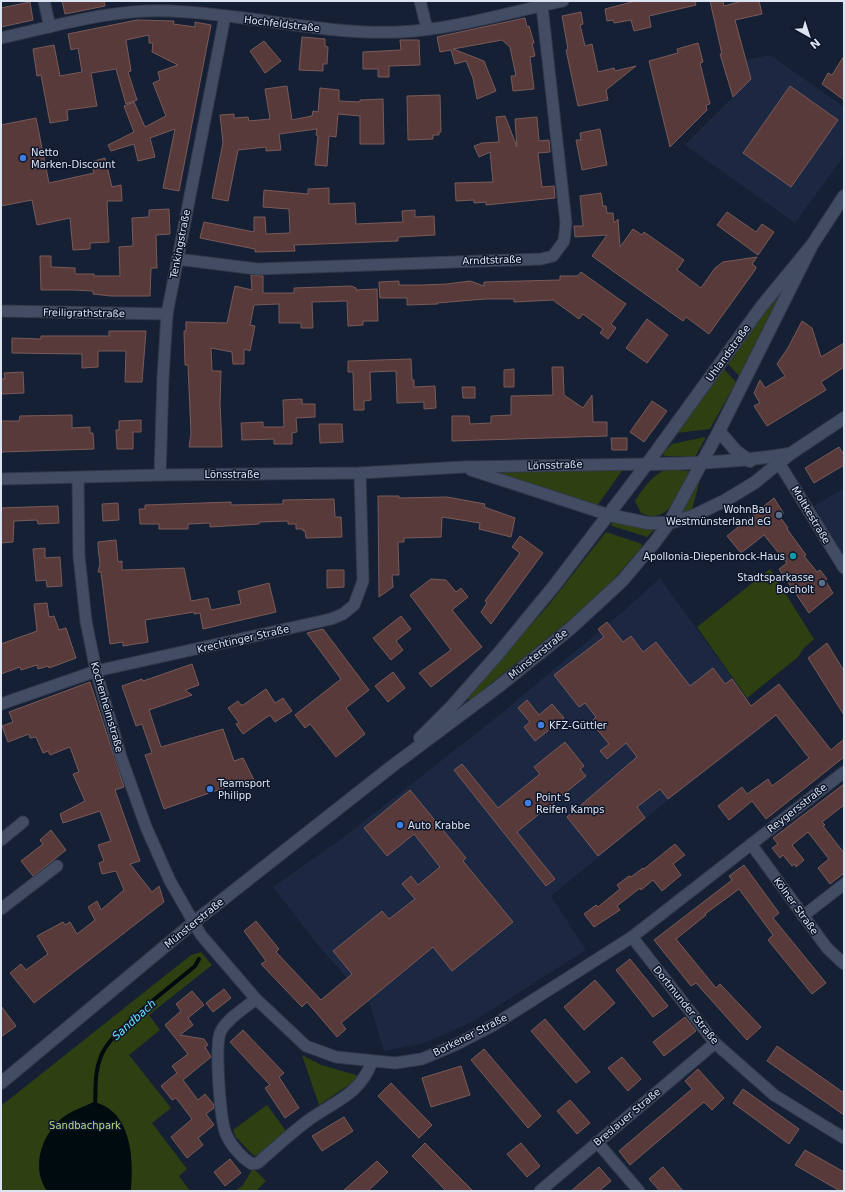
<svg xmlns="http://www.w3.org/2000/svg" width="845" height="1192" font-family="'DejaVu Sans',sans-serif">
  <style>
    .built { fill: #1c2842 }
    .green { fill: #2e3f11 }
    .water { fill: #000b10 }
    .lines { fill: none; stroke-linecap: round; stroke-linejoin: round }
    .stream { stroke: #000b10; stroke-width: 4 }
    .building { fill: #573a39; stroke: #795a59 }
    .street-casing { stroke: #33394a; stroke-width: 13 }
    .secondary-casing { stroke: #33394a; stroke-width: 14 }
    .street { stroke: #424d64; stroke-width: 11 }
    .secondary { stroke: #424d64; stroke-width: 12 }
    .shop-dot { fill: #3f7fe0; stroke: #0d162a; stroke-width: 1.5 }
    .service-dot { fill: #5c6f8a; stroke: #0d162a; stroke-width: 1.5 }
    .culture-dot { fill: #0f9aa8; stroke: #0d162a; stroke-width: 1.5 }
    .labels { text-anchor: middle; dominant-baseline: central; stroke-width: 3; stroke-linejoin: round; paint-order: stroke }
    .street-label { font-size: 10px; fill: #dce3f1; stroke: #0d162a }
    .poi-label { font-size: 10px; fill: #dce3f1; stroke: #0d162a; text-anchor: start }
    .park-label { font-size: 10px; fill: #b7d98a; stroke: #0d162a }
    .water-label { font-size: 11px; font-style: italic; fill: #6ee1f9; stroke: #0d162a }
  </style>
  <rect width="100%" height="100%" fill="#162034"/>
  <g class="built">
    <polygon points="770,55 844,107 844,156 795,223 685,145 751,79 746,60"/>
    <polygon points="844,488 844,555 814,506"/>
    <polygon points="660,578 766,725 667,801 551,896 586,950 474,1021 424,1043 384,1051 370,1004 317,944 273,887 340,840 492,721 626,609"/>
  </g>
  <g class="green">
    <polygon points="776,297 777,301 739,376 728,364 773,299"/>
    <polygon points="724,369 736,382 710,429 677,433"/>
    <polygon points="705,437 705,439 695,457 664,456 663,453 672,444"/>
    <polygon points="624,468 597,506 497,473"/>
    <path d="M666,469L689,471C678,492 670,526 641,513L635,501C644,487 652,476 666,469Z"/>
    <polygon points="701,476 692,509 686,513 680,513"/>
    <polygon points="613,522 654,528 654,530 647,537 612,526 611,524"/>
    <polygon points="606,532 642,544 641,548 598,597 473,698 468,700 466,697 547,607"/>
    <polygon points="770,569 814,639 804,648 798,657 747,698 697,627"/>
    <polygon points="201,952 212,965 149,1015 160,1030 129,1055 171,1108 152,1123 187,1169 179,1176 190,1191 1,1191 1,1106 191,955"/>
    <polygon points="302,1055 321,1065 356,1075 356,1080 319,1105"/>
    <polygon points="267,1105 286,1131 259,1154 254,1156 236,1137 233,1130"/>
    <polygon points="253,1168 266,1181 256,1191 235,1191 243,1185"/>
  </g>
  <path class="water" d="M94,1102C132,1111 134,1160 131,1191H47C31,1168 41,1136 61,1119C70,1111 83,1107 94,1102Z"/>
  <g class="lines">
    <path class="stream" d="M95,1107C96,1089 94,1073 101,1056C111,1030 172,986 195,966L199,959"/>
  </g>
  <g class="building">
    <polygon points="62,1 104,1 105,6 65,14"/>
    <polygon points="636,1 695,1 696,5 649,16 651,27 634,31 631,20 614,23 613,20 607,21 605,9"/>
    <polygon points="710,1 723,1 724,6 742,1 759,1 762,14 735,20 751,79 733,97 720,54 722,54"/>
    <polygon points="30,2 33,20 1,27 1,8"/>
    <polygon points="581,12 583,24 580,25 585,46 592,44 598,72 614,68 615,71 636,66 606,90 608,100 578,106 566,50 568,49 562,16"/>
    <polygon points="525,18 527,27 529,26 534,43 532,43 535,56 530,57 534,89 513,91 511,76 516,76 510,47 502,40 453,49 484,61 496,91 477,99 473,78 466,61 455,64 451,50 440,52 437,37"/>
    <polygon points="137,20 174,21 173,24 195,27 195,22 211,25 179,191 163,188 175,129 150,138 155,157 138,161 134,144 111,151 108,145 134,132 124,106 134,102 145,127 166,116 153,83 160,80 158,72 178,65 152,52 153,43 149,43 149,35 126,40 131,71 128,72 137,100 126,104 116,69 91,73 97,106 67,110 68,120 50,123 41,75 37,76 33,49 54,45 60,76 82,72 78,48 71,50 68,34"/>
    <polygon points="302,37 325,39 325,46 328,47 327,64 323,64 323,71 299,70"/>
    <polygon points="400,40 419,40 420,65 389,66 389,77 378,77 378,69 363,69 363,52 401,50"/>
    <polygon points="264,41 281,61 265,73 250,51"/>
    <polygon points="698,43 703,62 700,63 710,104 706,105 707,110 670,147 649,61 678,53 677,49"/>
    <polygon points="844,56 844,100 822,84 828,73 832,75"/>
    <polygon points="287,86 292,120 312,116 313,111 318,112 320,88 339,90 339,101 360,102 360,100 383,99 384,144 360,144 360,116 338,114 336,137 329,136 327,166 315,165 318,136 316,135 317,129 279,134 281,150 266,151 266,147 238,150 228,201 212,198 223,143 220,115 234,114 234,118 248,117 249,121 270,119 265,89"/>
    <polygon points="790,86 838,120 791,187 743,153"/>
    <polygon points="440,95 441,132 439,132 439,135 433,135 433,139 408,140 407,96"/>
    <polygon points="505,116 517,147 515,119 537,117 539,141 549,140 550,152 538,153 542,187 554,186 555,198 486,205 486,202 474,203 474,200 456,201 455,183 493,182 490,152 479,157 474,146 482,143 499,142 496,117"/>
    <polygon points="36,118 49,183 94,173 91,162 105,158 112,187 121,185 122,201 107,201 109,242 90,243 90,249 73,250 70,218 37,225 32,200 1,206 1,125"/>
    <polygon points="600,129 607,165 582,170 576,140 581,140 580,133"/>
    <polygon points="329,188 329,204 355,203 356,224 403,222 402,211 415,210 415,217 434,216 435,235 398,237 398,241 294,245 295,251 255,252 255,249 200,238 204,222 254,232 254,217 265,217 266,234 290,233 289,209 263,207 264,190 308,194 308,189"/>
    <polygon points="601,193 603,206 606,206 607,213 613,213 614,223 618,219 620,247 633,229 642,235 644,232 684,260 677,270 701,288 715,268 723,262 757,257 752,264 756,267 755,270 709,334 686,317 683,321 592,256 607,235 575,237 574,226 583,226 580,196"/>
    <polygon points="169,209 170,234 156,235 157,268 151,268 150,296 111,296 93,294 93,291 74,290 41,290 40,256 51,256 51,267 75,268 75,274 94,274 94,276 120,276 119,247 133,246 132,218 149,217 149,210"/>
    <polygon points="727,212 756,232 762,224 774,232 758,255 717,225"/>
    <polygon points="581,272 626,304 611,324 616,328 608,339 600,333 603,329 583,314 579,319 553,300 514,302 514,299 485,299 437,303 438,304 407,305 407,298 380,298 379,282 399,281 399,285 422,285 447,284 470,281 484,286 484,282 560,280 560,276 578,276"/>
    <polygon points="251,275 263,276 263,293 294,293 294,288 351,286 356,288 356,290 377,289 378,321 363,321 363,325 348,326 347,301 312,302 313,328 301,328 301,323 279,323 279,304 254,305 250,325 255,326 250,351 244,349 244,364 233,364 232,352 211,348 212,371 221,371 220,403 222,447 189,447 191,434 188,365 185,365 184,331 186,331 186,322 227,323 235,286 252,290"/>
    <polygon points="647,319 668,335 647,363 626,348"/>
    <polygon points="802,321 812,328 821,357 844,343 844,367 821,382 826,390 767,426 754,406 760,403 754,393 760,380 765,388 785,376 777,364 788,348"/>
    <polygon points="109,331 146,331 142,382 125,382 126,351 98,351 98,367 82,368 82,354 12,353 12,338 41,339 41,336 109,336"/>
    <polygon points="411,359 412,380 414,380 414,387 435,386 436,408 424,409 424,402 397,403 396,371 370,372 371,400 364,401 364,410 354,410 353,372 348,372 348,361"/>
    <polygon points="552,367 563,367 564,395 583,408 592,395 593,422 607,422 607,436 452,441 452,416 469,416 470,424 491,423 491,416 511,415 511,396 553,395"/>
    <polygon points="514,369 514,387 504,387 504,370"/>
    <polygon points="23,372 24,393 1,394 1,379 5,379 4,373"/>
    <polygon points="462,387 475,387 475,398 463,398"/>
    <polygon points="302,399 302,404 315,404 315,417 296,418 297,432 292,433 292,444 274,444 274,439 242,440 241,423 263,422 263,427 284,427 283,400"/>
    <polygon points="652,401 667,411 644,442 630,432"/>
    <polygon points="72,415 72,428 90,427 90,433 93,433 94,449 1,452 1,421 19,421 20,416"/>
    <polygon points="141,420 141,432 133,432 133,449 117,449 116,430 119,430 119,421"/>
    <polygon points="319,424 342,424 343,442 320,443"/>
    <polygon points="611,438 627,438 627,450 612,450"/>
    <polygon points="839,447 844,455 844,465 814,483 805,468"/>
    <polygon points="378,496 399,496 399,498 447,497 485,504 484,507 515,518 511,537 479,529 480,523 442,517 441,537 404,538 404,542 398,542 399,575 392,575 393,587 379,597"/>
    <polygon points="774,498 784,514 780,517 788,528 787,529 806,555 804,556 817,572 820,570 827,579 825,580 833,593 809,613 779,569 787,563 764,535 741,553 727,536"/>
    <polygon points="334,499 335,517 341,517 342,537 306,538 305,531 303,531 303,529 296,529 296,524 288,524 288,521 259,522 259,524 210,527 210,523 188,524 188,529 159,529 159,524 140,524 139,509 145,509 145,505 231,502 231,505 283,504 283,500"/>
    <polygon points="118,503 119,520 103,521 102,504"/>
    <polygon points="58,506 59,523 38,524 37,520 14,521 13,542 1,543 1,508"/>
    <polygon points="520,536 543,553 491,624 481,612 487,603 485,601 520,553 512,547"/>
    <polygon points="116,540 118,562 122,561 122,570 184,568 191,601 208,598 211,610 241,604 238,591 269,583 276,612 203,629 200,613 194,614 194,612 145,620 148,642 123,646 123,642 110,644 101,572 98,572 100,564 98,547 98,542"/>
    <polygon points="45,548 45,558 60,557 62,586 47,587 46,580 36,581 33,549"/>
    <polygon points="327,570 344,570 344,587 327,588"/>
    <polygon points="431,579 446,580 456,592 461,588 468,597 452,610 482,647 431,687 419,673 451,650 410,595"/>
    <polygon points="47,603 49,617 54,616 59,630 66,628 76,658 49,668 48,666 38,669 37,665 21,670 20,667 1,674 1,644 37,631 34,604"/>
    <polygon points="401,616 411,629 396,641 403,650 391,660 373,638"/>
    <polygon points="607,622 623,642 631,636 643,652 656,642 690,686 713,668 725,684 732,679 751,706 779,684 831,750 844,739 844,757 766,819 752,801 729,820 718,806 742,787 747,794 768,779 772,786 809,758 776,715 668,799 660,789 637,807 645,818 598,856 567,817 637,757 626,743 607,759 600,751 609,744 591,722 596,717 585,703 579,707 554,675 604,637 598,629"/>
    <polygon points="323,629 369,690 346,708 365,734 336,757 310,724 305,728 295,715 341,679 307,633"/>
    <polygon points="827,643 844,671 844,715 808,658"/>
    <polygon points="192,664 199,685 185,690 192,695 149,710 161,747 223,729 234,761 243,758 254,780 233,787 232,785 164,809 145,755 152,753 142,724 136,726 122,686 142,679 143,681 149,679"/>
    <polygon points="393,672 405,688 388,702 375,686"/>
    <polygon points="90,682 124,787 115,790 140,861 130,864 152,892 159,886 164,902 34,1003 10,973 21,964 26,970 48,954 37,936 63,922 65,925 70,922 77,934 95,920 88,907 97,901 101,910 124,890 116,871 102,874 99,863 104,861 98,845 111,841 100,811 63,823 60,814 85,801 73,774 79,772 70,747 50,755 48,751 43,753 36,737 30,738 29,734 8,742 2,726 13,722 9,712"/>
    <polygon points="266,689 275,703 283,698 292,711 275,722 270,715 243,734 236,724 239,723 228,708 238,701 241,705 243,705"/>
    <polygon points="527,700 539,715 552,704 564,718 535,741 524,727 530,722 518,708"/>
    <polygon points="565,742 584,766 580,769 586,776 517,832 555,879 546,886 454,770 462,764 498,808 540,774 534,767"/>
    <polygon points="844,784 844,805 822,822 825,825 823,826 844,853 844,873 830,884 818,868 829,859 808,832 792,845 804,860 796,867 795,864 792,866 783,855 780,858 772,848 778,844 773,838"/>
    <polygon points="410,790 466,858 463,861 513,922 452,971 433,947 341,1023 346,1029 337,1037 307,1002 302,1007 261,964 266,961 244,931 256,921 279,949 276,952 321,1000 352,974 333,951 382,911 389,919 415,899 402,884 411,876 418,885 440,867 414,834 387,856 364,828"/>
    <polygon points="51,830 66,850 33,876 21,861 43,844 40,840"/>
    <polygon points="675,844 685,855 673,864 681,875 662,891 653,880 641,890 640,888 617,906 620,910 594,927 584,914 596,905 598,907 620,889 617,885 629,876 631,877 643,868 644,869"/>
    <polygon points="744,865 779,913 773,918 826,983 812,994 768,940 773,935 739,889 705,914 706,915 676,939 716,988 720,984 761,1027 747,1040 696,983 691,986 654,940 732,880 729,876"/>
    <polygon points="630,959 668,1006 653,1017 616,970"/>
    <polygon points="595,980 615,1003 584,1030 564,1007"/>
    <polygon points="224,989 231,998 213,1012 206,1003"/>
    <polygon points="192,991 204,1005 188,1018 193,1025 180,1035 204,1039 208,1045 205,1047 211,1057 183,1080 198,1100 205,1094 214,1105 214,1108 206,1114 214,1125 198,1138 203,1145 187,1158 171,1137 192,1119 176,1098 172,1100 161,1086 177,1073 172,1066 188,1054 165,1025 181,1011 176,1004"/>
    <polygon points="1,1006 16,1026 1,1037"/>
    <polygon points="685,1017 696,1031 664,1056 653,1042"/>
    <polygon points="545,1019 590,1072 576,1083 531,1031"/>
    <polygon points="243,1030 284,1073 279,1077 299,1108 285,1118 265,1088 270,1085 230,1042"/>
    <polygon points="777,1046 844,1093 844,1115 767,1061"/>
    <polygon points="484,1049 541,1116 528,1128 471,1060"/>
    <polygon points="622,1057 641,1079 628,1091 608,1068"/>
    <polygon points="461,1066 470,1095 431,1107 422,1078"/>
    <polygon points="698,1069 724,1098 712,1110 704,1102 630,1165 619,1151 692,1089 685,1081"/>
    <polygon points="391,1083 432,1125 419,1138 378,1096"/>
    <polygon points="743,1089 799,1129 789,1144 733,1103"/>
    <polygon points="570,1100 590,1123 577,1134 557,1111"/>
    <polygon points="344,1117 353,1131 322,1151 312,1136"/>
    <polygon points="425,1143 473,1191 446,1191 424,1168 412,1156"/>
    <polygon points="521,1143 540,1166 527,1177 507,1154"/>
    <polygon points="805,1150 844,1172 844,1191 840,1191 795,1165"/>
    <polygon points="230,1159 241,1173 225,1186 214,1172"/>
    <polygon points="377,1161 388,1172 368,1191 343,1191"/>
    <polygon points="599,1167 611,1181 599,1191 571,1191"/>
    <polygon points="663,1167 683,1191 660,1191 649,1179"/>
  </g>
  <g class="lines">
    <g class="street-casing">
      <g id="street">
        <polyline points="44,1 50,27"/>
        <polyline points="420,1 427,29"/>
        <path d="M1,38C56,26 114,8 171,11C248,14 323,35 400,32C455,29 510,12 563,1"/>
        <polyline points="177,259 257,269 541,259 553,256 564,241 566,223 542,6"/>
        <polyline points="1,311 167,314"/>
        <polyline points="779,463 844,568"/>
        <polyline points="471,470 609,515"/>
        <polyline points="160,475 163,377 167,314 225,16"/>
        <polyline points="78,478 79,556 86,621 96,671 121,757 146,827 170,881 201,935 256,999 306,1046 336,1057 395,1063 422,1059 455,1045 492,1026 632,937 844,772"/>
        <polyline points="1,479 160,475 360,473 463,467 647,464"/>
        <polyline points="1,704 96,671 331,619 343,614 354,605 363,581 360,473"/>
        <polyline points="1,840 23,822"/>
        <polyline points="751,844 827,948 844,964"/>
        <polyline points="1,909 57,866"/>
        <polyline points="803,916 844,884"/>
        <polyline points="632,937 715,1043 774,1095 844,1138"/>
        <path d="M256,999C245,1008 225,1020 220,1033C215,1048 220,1120 226,1134C231,1146 242,1158 252,1164L258,1163C275,1148 292,1132 310,1119C337,1100 359,1095 372,1062"/>
        <polyline points="597,1142 639,1191"/>
        <polyline points="540,1191 715,1043"/>
      </g>
    </g>
    <g class="secondary-casing">
      <g id="secondary">
        <polyline points="719,431 736,451 750,461"/>
        <path d="M647,464C698,464 739,462 789,454"/>
        <polyline points="609,515 648,523 669,523 693,516 726,500 754,483 790,454 844,418"/>
        <polyline points="420,738 453,705 498,654 554,586 647,464 761,307 812,245 844,196"/>
        <polyline points="1,1083 193,923 391,767 498,687 571,628 622,581 655,542 669,523 719,431 812,245"/>
      </g>
    </g>
    <use href="#street" class="street"/>
    <use href="#secondary" class="secondary"/>
  </g>
  <g class="shop-dot">
    <circle cx="23" cy="158" r="4"/>
    <circle cx="541" cy="725" r="4"/>
    <circle cx="210" cy="789" r="4"/>
    <circle cx="528" cy="803" r="4"/>
    <circle cx="400" cy="825" r="4"/>
  </g>
  <g class="service-dot">
    <circle cx="779" cy="515" r="4"/>
    <circle cx="822" cy="583" r="4"/>
  </g>
  <circle class="culture-dot" cx="793" cy="556" r="4"/>
  <g class="labels">
    <g class="street-label">
      <text transform="translate(282 24) rotate(7)">Hochfeldstraße</text>
      <text transform="translate(180 244) rotate(-79)">Tenkingstraße</text>
      <text transform="translate(492 260) rotate(-2)">Arndtstraße</text>
      <text transform="translate(84 313) rotate(1)">Freiligrathstraße</text>
      <text transform="translate(728 353) rotate(-54)">Uhlandstraße</text>
      <text transform="translate(555 465) rotate(-2)">Lönsstraße</text>
      <text x="232" y="474">Lönsstraße</text>
      <text transform="translate(811 515) rotate(59)">Moltkestraße</text>
      <text transform="translate(243 639) rotate(-13)">Krechtinger Straße</text>
      <text transform="translate(538 654) rotate(-39)">Münsterstraße</text>
      <text transform="translate(107 707) rotate(74)">Kochenheimstraße</text>
      <text transform="translate(797 808) rotate(-38)">Reygersstraße</text>
      <text transform="translate(796 906) rotate(54)">Kölner Straße</text>
      <text transform="translate(194 923) rotate(-39)">Münsterstraße</text>
      <text transform="translate(686 1005) rotate(51)">Dortmunder Straße</text>
      <text transform="translate(470 1035) rotate(-27)">Borkener Straße</text>
      <text transform="translate(627 1117) rotate(-40)">Breslauer Straße</text>
    </g>
    <g class="poi-label">
      <text x="31" y="152">Netto<tspan x="31" dy="12">Marken-Discount</tspan></text>
      <text x="771" y="509" text-anchor="end">WohnBau<tspan x="771" dy="12">Westmünsterland eG</tspan></text>
      <text x="785" y="556" text-anchor="end">Apollonia-Diepenbrock-Haus</text>
      <text x="814" y="577" text-anchor="end">Stadtsparkasse<tspan x="814" dy="12">Bocholt</tspan></text>
      <text x="549" y="725">KFZ-Güttler</text>
      <text x="218" y="783">Teamsport<tspan x="218" dy="12">Philipp</tspan></text>
      <text x="536" y="797">Point S<tspan x="536" dy="12">Reifen Kamps</tspan></text>
      <text x="408" y="825">Auto Krabbe</text>
    </g>
    <g class="park-label">
      <text x="85" y="1125">Sandbachpark</text>
    </g>
    <g class="water-label">
      <text transform="translate(134 1020) rotate(-42)">Sandbach</text>
    </g>
  </g>
  <rect width="845" height="1192" fill="none" stroke="#dce3f1" stroke-width="4"/>
  <g transform="translate(809 36) rotate(141)" stroke="#0d162a" stroke-width="3" paint-order="stroke">
  <path d="M0-3L7 15L0 10L-7 15Z" fill="#dce3f1"/>
  <text y="-6" font-size="11" font-weight="bold" text-anchor="middle" fill="#dce3f1">N</text>
  </g>
</svg>
